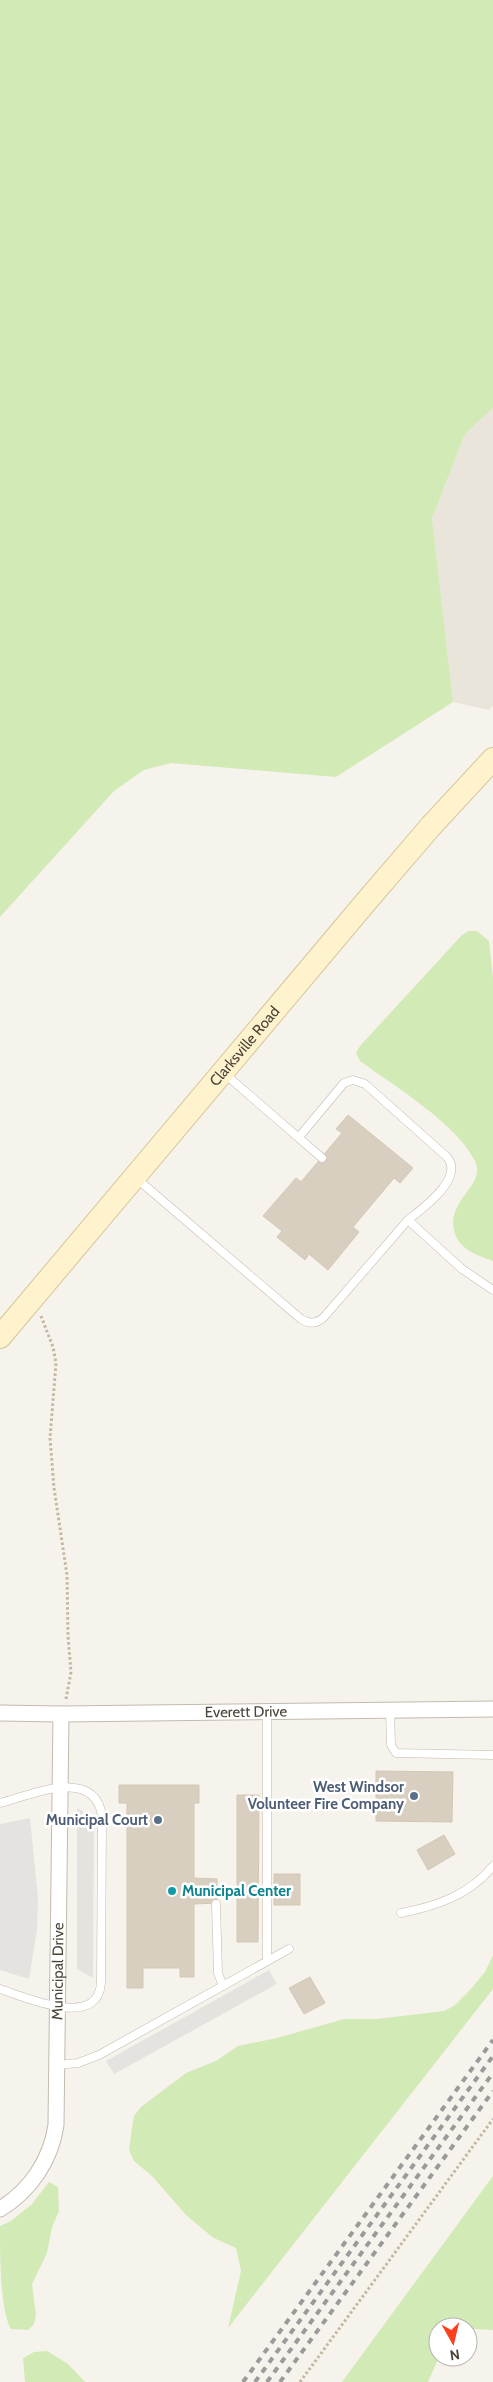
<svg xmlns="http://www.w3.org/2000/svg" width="493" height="2382" font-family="Cabin,sans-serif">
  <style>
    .residential { fill: #eae5da }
    .green { fill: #d2eab5 }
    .parking { fill: #e5e3e0 }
    .building { fill: #d8cfc1; stroke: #d3c7b4 }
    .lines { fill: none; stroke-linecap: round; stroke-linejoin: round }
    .lane-casing { stroke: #c2bbae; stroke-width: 9 }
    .street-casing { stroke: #c2bbae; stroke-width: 17 }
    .secondary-casing { stroke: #d6c79b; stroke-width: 24 }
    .path { stroke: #c4b79f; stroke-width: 3; stroke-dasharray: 2.5 2.5; stroke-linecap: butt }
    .lane { stroke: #fff; stroke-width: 8 }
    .street { stroke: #fff; stroke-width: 15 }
    .secondary { stroke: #fff3cd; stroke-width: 22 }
    .rail { stroke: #9a9a9a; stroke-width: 4; stroke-dasharray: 6 6; stroke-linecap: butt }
    .service-dot { fill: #5c6f8a; stroke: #fff; stroke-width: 2 }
    .culture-dot { fill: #0f9aa8; stroke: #fff; stroke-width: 2 }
    .labels { text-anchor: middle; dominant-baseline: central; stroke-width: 5; stroke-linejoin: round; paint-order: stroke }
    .street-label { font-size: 15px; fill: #4b4439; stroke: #fff }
    .service-label { font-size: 15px; font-weight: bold; fill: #4e5e75; stroke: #fff; text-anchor: end }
    .culture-label { font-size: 15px; font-weight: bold; fill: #0d838f; stroke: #fff; text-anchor: start }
  </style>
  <rect width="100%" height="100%" fill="#f6f3ec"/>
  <polygon class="residential" points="493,408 493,706 489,710 453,702 432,518 465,434"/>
  <g class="green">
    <polygon points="0,0 493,0 493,408 465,434 432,518 453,702 336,777 171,763 144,770 114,791 0,917"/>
    <path d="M469,931H477L489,941L493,978V1261C476,1255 458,1249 454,1230C447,1199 487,1185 475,1161C456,1123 394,1086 360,1061L356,1053L360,1046L462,935Z"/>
    <polygon points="493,1955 493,1989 228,2328 241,2271 236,2248 214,2238 205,2231 186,2215 152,2176 134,2161 129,2150 132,2128 134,2116 141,2107 186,2073 216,2061 238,2046 277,2038 344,2019 377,2019 444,2011 454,2006 470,1990 485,1972"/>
    <polygon points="493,2176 493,2330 438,2327 439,2357 428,2382 342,2382"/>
    <path d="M49,2182L58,2187L59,2211L52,2227L47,2253L32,2284L36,2315L34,2324L28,2330L11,2329C0,2310 0,2254 0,2226L11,2221L32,2204Z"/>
    <polygon points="47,2351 68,2364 85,2382 25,2382 23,2358 34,2352"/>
  </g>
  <g class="parking">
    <polygon points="77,1808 94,1818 93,1978 77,1969"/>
    <polygon points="30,1818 38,1898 37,1929 29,1979 0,1970 0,1824"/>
    <polygon points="269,1970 277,1984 114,2074 106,2061"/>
  </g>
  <g class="building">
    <polygon points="348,1115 413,1168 400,1183 394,1178 353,1227 359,1232 328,1270 309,1254 305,1260 277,1237 282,1231 263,1216 296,1178 301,1182 342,1133 336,1129"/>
    <polygon points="376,1771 453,1772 452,1822 376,1821"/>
    <polygon points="119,1785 199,1785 199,1803 194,1803 194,1878 217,1879 217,1903 194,1904 194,1977 180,1977 180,1968 143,1968 143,1988 127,1988 127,1803 119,1803"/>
    <polygon points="237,1795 259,1795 258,1942 237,1942"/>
    <polygon points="444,1835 455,1854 428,1870 417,1850"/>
    <rect x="274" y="1874" width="26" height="31"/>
    <polygon points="310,1977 325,2003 304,2014 289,1988"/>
  </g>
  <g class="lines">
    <g class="lane-casing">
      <g id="lane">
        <polyline points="225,1074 322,1158"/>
        <path d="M299,1137L344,1083L353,1080L365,1084L447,1157C465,1178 423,1208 408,1220"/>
        <path d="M136,1178L301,1319C309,1324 317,1324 324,1317L408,1220L462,1269L493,1290"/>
        <polyline points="390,1711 391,1745 396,1753 493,1755"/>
        <path d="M0,1803C31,1795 95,1766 102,1816L101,1983C98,2030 25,1997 0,1989"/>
        <polyline points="216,1904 218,1973 223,1986"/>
        <path d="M401,1913C437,1906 469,1895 493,1866"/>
        <polyline points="267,1961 267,1713"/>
        <polyline points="57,2065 78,2063 99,2055 289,1949"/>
      </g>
    </g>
    <g class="street-casing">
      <g id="street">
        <path id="s1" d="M0,1713L61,1714L493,1709"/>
        <path id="s2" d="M0,2209C30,2191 51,2160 56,2125L61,1714"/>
      </g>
    </g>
    <g class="secondary-casing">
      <g id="secondary">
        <path id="s3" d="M0,1337L365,903L431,826L493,759"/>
      </g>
    </g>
    <g class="path">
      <polyline points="41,1316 53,1347 56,1363 50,1438 54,1488 67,1575 68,1636 71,1672 66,1699"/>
      <polyline points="300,2382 493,2119"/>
    </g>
    <use href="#lane" class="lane"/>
    <use href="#street" class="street"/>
    <use href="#secondary" class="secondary"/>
    <g class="rail">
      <polyline points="243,2382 493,2040"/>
      <polyline points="255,2382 493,2056"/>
      <polyline points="267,2382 493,2073"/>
      <polyline points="280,2382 493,2091"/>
    </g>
  </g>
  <g class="service-dot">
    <circle cx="414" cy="1796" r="5"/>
    <circle cx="158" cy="1820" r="5"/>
  </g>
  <circle class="culture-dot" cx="172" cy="1891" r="5"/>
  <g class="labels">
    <g class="street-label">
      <text stroke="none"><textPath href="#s3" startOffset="380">Clarksville Road</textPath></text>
      <text stroke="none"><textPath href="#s1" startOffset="246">Everett Drive</textPath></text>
      <text stroke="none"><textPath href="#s2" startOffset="258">Municipal Drive</textPath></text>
    </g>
    <g class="service-label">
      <text x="404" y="1787">West Windsor<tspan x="404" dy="17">Volunteer Fire Company</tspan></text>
      <text x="148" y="1820">Municipal Court</text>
    </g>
    <g class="culture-label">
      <text x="182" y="1891">Municipal Center</text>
    </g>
  </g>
  <g transform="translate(453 2342) rotate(172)"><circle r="24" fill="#ffffff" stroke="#b7b4b0"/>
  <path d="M0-4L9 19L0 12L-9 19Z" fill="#fc3f1d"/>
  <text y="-8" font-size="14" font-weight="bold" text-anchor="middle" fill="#4b4439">N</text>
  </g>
</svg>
